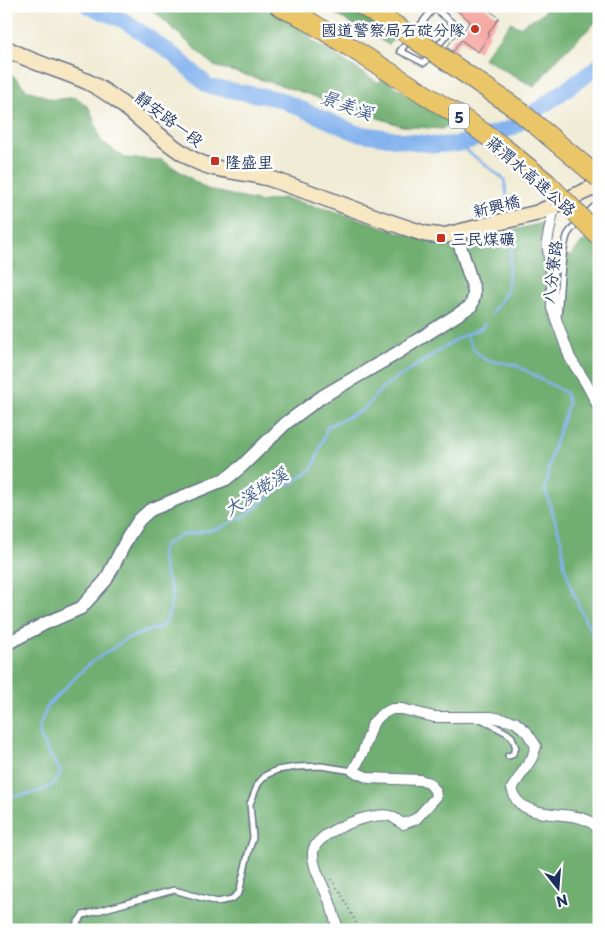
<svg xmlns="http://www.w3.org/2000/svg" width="605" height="936" viewBox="0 0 605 936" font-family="'Playpen Sans','LXGW WenKai TC',sans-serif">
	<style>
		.forest { fill: #70af71; stroke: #466f68 }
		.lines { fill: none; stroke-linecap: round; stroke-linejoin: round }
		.stream { stroke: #84b3ee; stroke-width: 2.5 }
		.river { stroke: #84b3ee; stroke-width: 16 }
		.building { fill: #f49b95 }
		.service-casing { stroke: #667188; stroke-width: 8 }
		.minor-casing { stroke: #667188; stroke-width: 12 }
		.tertiary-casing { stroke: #667188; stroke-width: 15 }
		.secondary-casing { stroke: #667188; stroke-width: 18 }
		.motorway-casing { stroke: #667188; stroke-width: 21 }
		.path { stroke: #667188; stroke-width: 2; stroke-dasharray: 1 4; stroke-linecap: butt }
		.service { stroke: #fff; stroke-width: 5 }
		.minor { stroke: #fff; stroke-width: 10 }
		.tertiary { stroke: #fff; stroke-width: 12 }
		.secondary { stroke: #f7e8c3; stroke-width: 15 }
		.motorway { stroke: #ebc669; stroke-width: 19 }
		.motorway-bridge-casing { stroke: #667188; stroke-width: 21; stroke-linecap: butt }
		.motorway-bridge { stroke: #ebc669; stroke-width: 19 }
		.poi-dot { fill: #c8321e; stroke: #fff; stroke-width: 2 }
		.labels { text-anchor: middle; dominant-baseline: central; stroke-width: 5; stroke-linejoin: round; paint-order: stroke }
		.shield { fill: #fff; stroke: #5f6d8e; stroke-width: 1 }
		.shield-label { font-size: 15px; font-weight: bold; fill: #1b2f5e }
		.poi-label { font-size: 16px; fill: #1b2f5e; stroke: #fff; text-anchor: start }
		.street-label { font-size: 16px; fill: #1b2f5e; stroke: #fff }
		.water-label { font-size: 18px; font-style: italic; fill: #405d90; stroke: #fff }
	</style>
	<rect width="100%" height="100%" fill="#fff"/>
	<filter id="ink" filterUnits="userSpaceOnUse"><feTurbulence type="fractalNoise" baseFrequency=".02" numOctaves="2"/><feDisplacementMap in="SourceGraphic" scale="10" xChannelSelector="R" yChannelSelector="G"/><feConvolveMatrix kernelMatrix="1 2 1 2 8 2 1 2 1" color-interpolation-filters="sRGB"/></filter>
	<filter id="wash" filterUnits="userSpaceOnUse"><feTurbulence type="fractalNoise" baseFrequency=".0096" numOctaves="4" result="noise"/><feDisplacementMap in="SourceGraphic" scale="20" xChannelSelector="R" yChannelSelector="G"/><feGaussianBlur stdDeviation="1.12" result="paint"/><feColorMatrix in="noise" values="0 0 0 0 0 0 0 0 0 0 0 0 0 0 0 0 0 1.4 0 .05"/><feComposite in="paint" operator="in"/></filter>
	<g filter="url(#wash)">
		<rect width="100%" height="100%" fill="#f0ecd6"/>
		<g class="forest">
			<path d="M148 6H270L306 24 303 30 312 36 310 39 379 83 382 78 452 122 442 129 402 126 283 86 214 66Z"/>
			<path d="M321 6H353L398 33 389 45Z"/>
			<path d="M544 6H599V19L558 58 534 87 483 58 511 22 519 27 545 12Z"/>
			<path d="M6 68 26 89 53 100 76 97 90 109 101 141 125 158 162 160 207 189 260 202 283 198 334 211 436 244 480 239 542 223 539 253 571 256 581 243 599 230V930H6Z"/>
		</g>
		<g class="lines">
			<g class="stream">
				<path d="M458 144 504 179 510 214"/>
				<path d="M492 313 507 291 513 235 511 224"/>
				<path d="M465 334 474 350 486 360 516 365 566 393 568 404 551 456 545 489 562 543 564 564 572 590 585 620 599 643"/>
				<path d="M6 797C27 794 51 794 61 773L43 743 39 733 40 725 48 705 89 664 126 639 160 627 167 620 173 596 164 569 161 552 165 544 180 536 220 528 248 514 281 487 294 482 313 468 328 426 363 410 383 387 462 336 482 328 484 324"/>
				<path d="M6 926 7 930"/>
			</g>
			<path class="river" d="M88 6 123 20 175 56 208 86 279 99 356 133 435 145 458 144 512 128 599 66"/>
		</g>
		<g id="blocks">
			<path class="building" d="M451 6H484L499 18 488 33 490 34 478 52 461 40 453 52 447 47 456 35 459 37 470 21Z"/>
		</g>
	</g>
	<g filter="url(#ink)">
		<use href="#blocks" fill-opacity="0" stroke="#667188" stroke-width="1"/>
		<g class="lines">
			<defs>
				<g id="service">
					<path d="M432 6 455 25 436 48"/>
					<path d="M414 33 433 9"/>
					<path d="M409 40 400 51 424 63 431 55"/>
					<path d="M558 317C560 299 561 247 568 234 573 226 591 209 599 203"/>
					<path d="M481 719 507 733 512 737 516 748 512 755 508 756"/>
					<path d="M72 930 83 915 174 890 217 902 232 899 239 893 249 850 253 838 250 804 258 784 266 775 277 770 297 767 321 766 353 771"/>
				</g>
				<g id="minor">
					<path d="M554 206 547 242 552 282V308L570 358 586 383 599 408"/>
					<path d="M338 930C335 920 333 910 329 900 324 886 312 868 313 852 315 832 372 811 390 816 394 817 399 822 403 824L416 819 436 797 435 790 429 783 420 780 369 778 353 771 363 752 373 723 382 714 392 709H402L434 717H491L515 722 526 731 536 746 532 758 512 788C513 791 514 796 516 799 534 824 582 805 599 830"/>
				</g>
				<path id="tertiary" d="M6 644 46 623 81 608 106 580 128 537 139 520 150 510 226 479 242 466 286 423 323 396 394 355 471 306 474 296V290L456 233"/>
				<path id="secondary" d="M6 48C33 64 63 70 90 83 129 103 156 139 194 160 217 172 243 171 268 178 321 195 372 218 426 234L443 236 537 213 599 185"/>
				<g id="motorway">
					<path d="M279 6 304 18"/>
					<path d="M363 6 396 26"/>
				</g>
			</defs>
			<use href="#service" class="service-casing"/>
			<use href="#minor" class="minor-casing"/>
			<use href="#tertiary" class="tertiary-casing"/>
			<use href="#secondary" class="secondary-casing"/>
			<use href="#motorway" class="motorway-casing"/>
			<path class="path" d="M331 879 340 892 360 930"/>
			<use href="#service" class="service"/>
			<use href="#minor" class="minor"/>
			<use href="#tertiary" class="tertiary"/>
			<use href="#secondary" class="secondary"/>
			<use href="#motorway" class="motorway"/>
			<defs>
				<g id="motorway-bridge">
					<path d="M304 18 470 123 504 148 547 183 599 236"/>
					<path d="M396 26 517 109 599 178"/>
				</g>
			</defs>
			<use href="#motorway-bridge" class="motorway-bridge-casing"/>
			<use href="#motorway-bridge" class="motorway-bridge"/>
		</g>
	</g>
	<g class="poi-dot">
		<circle cx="475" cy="29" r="5"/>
		<rect x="210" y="156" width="10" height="10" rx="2.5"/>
		<rect x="436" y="233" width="10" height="10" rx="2.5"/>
	</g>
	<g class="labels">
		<rect class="shield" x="449" y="103.5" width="20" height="25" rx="4"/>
		<g class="shield-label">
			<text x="459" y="116">5</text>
		</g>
		<g class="poi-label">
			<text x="465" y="29" text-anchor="end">國道警察局石碇分隊</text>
			<text x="225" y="161">隆盛里</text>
			<text x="451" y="238">三民煤礦</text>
		</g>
		<g class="street-label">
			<text transform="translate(170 118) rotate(37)">靜安路一段</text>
			<text transform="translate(532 175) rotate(41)">蔣渭水高速公路</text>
			<text transform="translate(496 205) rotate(-14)">新興橋</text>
			<text transform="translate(551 272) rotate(-83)">八分寮路</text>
		</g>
		<g class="water-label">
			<text transform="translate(347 104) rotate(20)">景美溪</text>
			<text transform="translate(255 491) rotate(-33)">大溪墘溪</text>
		</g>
	</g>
	<rect width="605" height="936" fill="none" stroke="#fff" stroke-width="25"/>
	<g transform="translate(558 888) rotate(163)" stroke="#ffffff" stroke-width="4" paint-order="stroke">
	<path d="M0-4L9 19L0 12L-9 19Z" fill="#1b2f5e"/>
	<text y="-8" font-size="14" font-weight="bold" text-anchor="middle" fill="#1b2f5e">N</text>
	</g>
</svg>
